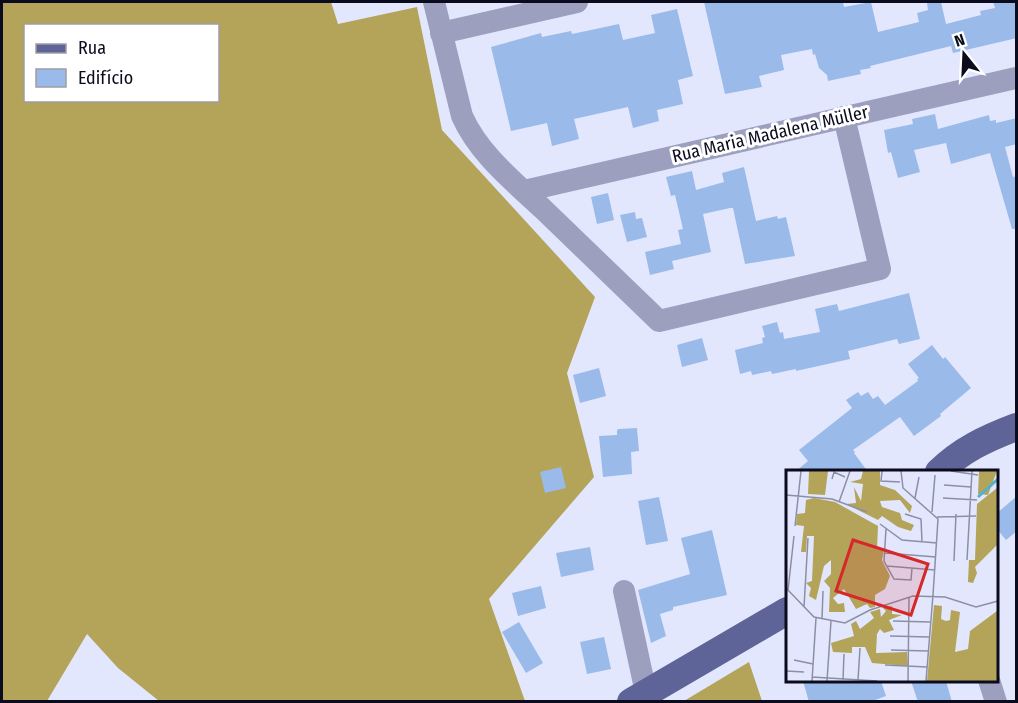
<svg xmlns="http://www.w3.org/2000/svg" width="1018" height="703" viewBox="0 0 1018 703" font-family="'Fira Sans Condensed',sans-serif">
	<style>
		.forest { fill: #b3a45a; fill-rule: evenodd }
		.building { fill: #9abaea }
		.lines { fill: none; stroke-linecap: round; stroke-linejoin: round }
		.minor { stroke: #9ca0be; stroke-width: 22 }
		.major { stroke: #5e6398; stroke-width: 28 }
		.labels { text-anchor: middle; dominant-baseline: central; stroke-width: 6; stroke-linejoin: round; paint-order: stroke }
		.street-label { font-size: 18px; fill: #0a0b1d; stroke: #fff }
		.inset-river { fill: none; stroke: #52b2cc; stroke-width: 3 }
		.inset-road { fill: none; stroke: #8c8fa4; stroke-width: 1.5 }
		.view { fill: #d62828; fill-opacity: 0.15; stroke: #d62828; stroke-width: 3 }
		.inset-edge { fill: none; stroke: #0a0b1d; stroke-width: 3 }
	</style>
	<rect width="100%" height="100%" fill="#e3e7fe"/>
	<g class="forest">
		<path d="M2 2H331L338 24 417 7 442 130 595 297 567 373 594 477 489 599 525 701H159L118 668 87 634 47 701H2ZM26 26H218V100H26Z"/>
		<path d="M749 662 762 701H684Z"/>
	</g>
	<g class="building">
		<path d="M704 2H843L844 7 871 2 878 32 919 22 917 13 928 10 927 3 935 2H941L946 24 981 15 980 11 995 8 993 2H1017V38L953 53 951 46 870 66 871 68 860 70 861 74 828 81 827 75 819 68 815 54 813 55 812 49 781 55 784 70 759 76 762 87 725 94Z"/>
		<path d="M677 9 693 76 678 80 683 104 657 110 659 121 633 128 628 107 574 119 579 139 552 146 547 123 511 131 491 47 541 33 542 37 571 31 572 34 619 24 623 40 655 33 651 15Z"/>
		<path d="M935 114 938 129 989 115 990 121 996 120V123L1017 118V144L1005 147 1013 177 1017 176V229H1012L990 153 951 164 946 143 914 150 920 172 898 178 891 152 888 153 884 130 913 124 912 119Z"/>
		<path d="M744 167 756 221 777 216 778 219 786 217 795 256 745 264 733 208H730L703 214 711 252 672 261 674 269 650 275 645 252 681 244 678 230 683 229 675 195 671 196 666 177 692 171 696 190 724 182 722 173Z"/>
		<path d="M608 193 614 220 597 224 591 197Z"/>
		<path d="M635 212 636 219 642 218 647 237 627 242 620 215Z"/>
		<path d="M909 293 920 339 899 344 897 339 848 351 850 359 796 371V369L772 374 771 371 752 375 751 371 740 374 735 350 763 343 762 338 765 337 762 326 777 322 780 333 783 332 784 339 820 332 815 309 837 304 839 311Z"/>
		<path d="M702 338 708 360 682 367 677 345Z"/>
		<path d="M932 345 943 359 945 357 971 388 940 414 941 416 914 436 900 417 853 450 855 452 854 453 868 472H795L808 461 799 450 852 408 846 400 858 392 861 396 868 392 873 399 878 396 885 405 918 381 917 379 919 378 908 364Z"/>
		<path d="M599 368 606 396 580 403 573 375Z"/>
		<path d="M637 428 639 451 631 452 632 474 603 477 599 436 617 435V430L619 429Z"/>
		<path d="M561 467 566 488 545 493 540 472Z"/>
		<path d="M1017 496V531L1006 540 996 528V514Z"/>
		<path d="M659 497 668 541 646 545 638 501Z"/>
		<path d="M712 530 727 595 673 607V610L660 614 666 636 651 643 638 590 690 574 681 538Z"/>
		<path d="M590 547 594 570 561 577 556 553Z"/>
		<path d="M541 586 546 608 518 616 512 593Z"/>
		<path d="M519 622 543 663 526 673 502 632Z"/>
		<path d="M604 637 611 669 587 674 580 642Z"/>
		<path d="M803 681H881L886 696 870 702H809Z"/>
		<path d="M911 681H946L952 702H918Z"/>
	</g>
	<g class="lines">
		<g class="minor">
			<path d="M434 2 462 116C479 154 513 181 543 209 581 246 620 283 659 321L880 269 844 117"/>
			<path d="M441 33 577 2"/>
			<path d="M524 191 1016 78"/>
			<path d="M624 591 646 693"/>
			<path d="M989 680 996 702"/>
		</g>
		<g class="major">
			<path d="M939 472C961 450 987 438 1016 427"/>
			<path d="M631 702 787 611"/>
		</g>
	</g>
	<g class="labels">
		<g class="street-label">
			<text transform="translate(770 134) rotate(-13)">Rua Maria Madalena Müller</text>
		</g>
	</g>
	<g transform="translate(786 470)">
		<rect width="212" height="212" fill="#e3e7fe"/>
		<path d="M23 1H42L39 25 22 24ZM77 1H94V15L109 20 126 36 124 43 114 30 94 31 96 37 114 43 116 50 128 55 125 61 112 57 96 46 92 50 60 34 70 33 68 17 75 31 77 14 64 12 75 9ZM193 1H211L202 25 192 24ZM211 18V75L189 97 191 103 187 113 182 112 183 90H189L191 34ZM28 28 49 32 92 56 91 79 98 80 96 90 104 106 99 119 89 125V137L84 138 81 134 70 139 58 119 47 128 52 134 58 133 59 142H43L44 118 38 111 45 104V90L38 96 30 130 23 126 25 118 20 113 26 111 28 66H21L20 82H15L18 56 10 55 11 44 19 43 20 30ZM148 135 156 136 155 149 160 151 164 150 165 140 174 142 169 182 182 179 184 161 211 141V211H141ZM106 136V144L116 145 103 150 108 160 98 163 94 159 91 164 90 183 121 182 122 196 86 193 79 177H66V183L47 182 45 173 68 166 65 154 70 151 74 159 88 148 84 142 94 139 95 147 100 141 97 138Z" fill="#b3a45a"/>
		<path class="inset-river" d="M192 27 212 9"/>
		<path class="inset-road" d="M96 1 95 11 114 12M115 1 117 18 152 49 147 125M165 1 192 5M46 9 48 2 59 7M158 15 185 17M0 25 46 29 81 42M129 28 133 7M157 28 191 30M53 32 64 1M146 42 149 5M119 44 135 49 136 72M151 47 190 46M94 54 116 70 151 73M9 56 15 1M100 59 98 91 108 109 125 110 126 98M99 83 150 87M181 90 186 1M168 91 170 44M101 96 149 100M0 118 28 147 59 153 84 140 127 126 159 127 190 137 212 131M2 120 8 66M18 137 22 68M36 149 37 121M107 151 144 152M104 166 143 167M105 180 142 181M8 190 27 194M99 195 141 197M0 201 18 202M26 207 91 211M57 210 58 184M72 210 74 178M26 211 30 148M41 211 45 151M122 211 123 127M140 211 147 125"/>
		<path class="view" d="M67 70 142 94 125 145 50 121Z"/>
		<rect width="212" height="212" class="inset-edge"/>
	</g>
	<rect width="1018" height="703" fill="none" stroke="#0a0b1d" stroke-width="6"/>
	<rect x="24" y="24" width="195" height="78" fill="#ffffff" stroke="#9d9da5" stroke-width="1.5"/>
	<rect x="36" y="44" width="30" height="9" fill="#5e6398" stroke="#9d9da5" stroke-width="1.5"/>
	<text x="78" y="54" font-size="18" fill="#0a0b1d">Rua</text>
	<rect x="36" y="69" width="30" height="18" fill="#9abaea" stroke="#9d9da5" stroke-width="1.5"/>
	<text x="78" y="84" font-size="18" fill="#0a0b1d">Edifício</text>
	<g transform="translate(964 54) rotate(342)" stroke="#ffffff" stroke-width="4.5" paint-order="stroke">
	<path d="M0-4.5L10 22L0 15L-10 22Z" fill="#0a0b1d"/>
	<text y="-9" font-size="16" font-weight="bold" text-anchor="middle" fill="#0a0b1d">N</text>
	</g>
</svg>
